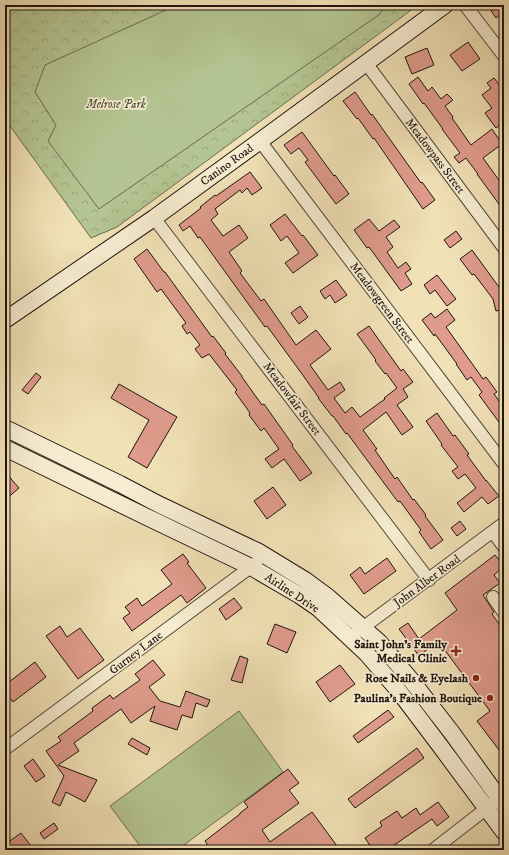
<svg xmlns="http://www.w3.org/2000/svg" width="509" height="855" viewBox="0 0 509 855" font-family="'IM FELL DW Pica',serif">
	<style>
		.park { fill: url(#park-crowns); stroke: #6a6c51 }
		.pitch { fill: #b4c492; stroke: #6a6c51 }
		.building { fill: #df9b8c; stroke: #1f1410 }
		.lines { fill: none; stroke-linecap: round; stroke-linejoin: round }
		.street-casing { stroke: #54473a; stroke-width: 14 }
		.secondary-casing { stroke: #1f1410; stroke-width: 18 }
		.street { stroke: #f6ecd0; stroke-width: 12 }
		.secondary { stroke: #f6ecd0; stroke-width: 16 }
		.poi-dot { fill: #8f2418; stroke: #f6ecd0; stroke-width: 1.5 }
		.labels { text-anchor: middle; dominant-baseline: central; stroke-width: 3.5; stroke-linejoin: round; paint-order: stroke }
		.park-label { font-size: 12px; font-style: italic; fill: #53523e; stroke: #f6ecd0 }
		.street-label { font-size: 12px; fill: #1f1410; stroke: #f6ecd0 }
		.poi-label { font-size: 12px; font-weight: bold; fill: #1f1410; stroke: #f6ecd0; text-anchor: end }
	</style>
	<defs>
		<pattern id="park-crowns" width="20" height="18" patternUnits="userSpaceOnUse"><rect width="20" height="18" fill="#b4c492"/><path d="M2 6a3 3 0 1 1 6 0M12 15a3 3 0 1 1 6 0" fill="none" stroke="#9aa87d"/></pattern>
	</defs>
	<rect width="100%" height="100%" fill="#f1e1b6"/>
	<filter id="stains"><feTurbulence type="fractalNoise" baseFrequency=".005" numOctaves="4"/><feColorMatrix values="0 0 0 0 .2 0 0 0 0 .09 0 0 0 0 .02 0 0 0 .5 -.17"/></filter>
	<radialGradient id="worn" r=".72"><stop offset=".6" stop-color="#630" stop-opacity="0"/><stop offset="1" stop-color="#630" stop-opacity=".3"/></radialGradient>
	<path class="park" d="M5 5H418L117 227 91 238 5 119Z"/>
	<g class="pitch">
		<path d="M167 5H385L380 14 99 209 48 141 56 125 35 92 45 65 166 10Z"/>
		<path d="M239 711 283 772 177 850H143L110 806Z"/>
	</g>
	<g class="building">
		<path d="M487 5H504V12L496 18Z"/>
		<path d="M468 42 480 59 462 71 450 55Z"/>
		<path d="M427 48 434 65 412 74 405 57Z"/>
		<path d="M418 77 428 91 432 87 441 99 447 94 453 100 445 106 453 117 452 118 471 145 492 129 502 144 483 158 504 187V211L477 174H478L466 158 459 163 454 157 460 153 442 129H443L424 103 423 104 409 84Z"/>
		<path d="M494 78 504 91V122L496 128 485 113 492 108 482 95 491 88 487 83Z"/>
		<path d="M355 92 371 115 372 114 421 183 422 182 435 200 423 209 374 138 373 139 358 118 357 119 343 101Z"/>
		<path d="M302 132 334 176 335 175 349 194 336 204 305 162 308 160 299 148 291 154 284 145Z"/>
		<path d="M250 172 262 188 252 195 247 188 242 193 240 190 215 209 218 214 211 220 223 236 239 225 248 238 229 252 242 271 240 273 261 301 264 299 296 345 316 330 331 349 310 365 328 390 340 382 345 390 334 398 345 413 352 407 360 417 385 399 384 398 397 388 386 373 385 374 375 361 376 360 357 334 369 326 401 371 403 369 413 382 403 389 408 397 397 405 413 427 402 435 386 412 363 430 377 449 375 450 395 479 397 477 413 500 414 499 426 515 425 516 443 540 431 549 419 532 421 530 400 501 398 502 347 433 346 434 333 416H332L318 398H319L302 374 267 326 265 327 200 237 198 238 190 226 183 231 179 225 201 208 200 207 215 195 216 196Z"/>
		<path d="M285 214 302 236 303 235 318 255 293 273 285 263 299 253 287 236 281 241 270 225Z"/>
		<path d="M369 219 379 231 394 220 400 227 386 237 393 247 387 252 398 268 406 262 411 269 405 273 412 284 401 291 369 247 367 248 354 230Z"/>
		<path d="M456 231 462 239 450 248 444 240Z"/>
		<path d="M147 249 164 272H165L212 337 213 336 226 353 225 354 242 376V377L262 405 264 404 293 445 292 446 312 473 300 481 284 459 272 468 265 459 279 449 264 428 261 431 249 415 250 413 235 392 237 390 209 354 202 358 195 349 200 345 190 332 187 334 182 326 186 323 161 289 157 292 134 259Z"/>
		<path d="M472 250 504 294V309L496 311 493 299 474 274 472 275 460 259Z"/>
		<path d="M437 275 456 299 447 306 435 290 430 294 424 285Z"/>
		<path d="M336 280 347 295 335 303 330 295 325 299 320 291Z"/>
		<path d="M300 306 308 317 299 324 291 313Z"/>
		<path d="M447 309 455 320 446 327 483 379 486 377 497 392 494 394 504 408V429L479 395 482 392 471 377 467 380 456 364H457L435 334 434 336 422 320 431 313 435 318Z"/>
		<path d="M36 373 41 377 28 394 22 390Z"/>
		<path d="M119 384 177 417 147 468 128 457 149 420 111 398Z"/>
		<path d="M437 413 453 436 455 435 469 454 467 455 486 481V480L499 496 488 504 482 497 464 512 457 503 476 488 465 474 458 479 452 471 458 467 441 445 442 444 426 421Z"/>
		<path d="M5 472 19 488 5 500Z"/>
		<path d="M273 487 286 505 267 519 254 501Z"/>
		<path d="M460 521 466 529 457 536 451 528Z"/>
		<path d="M183 554 189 562 187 563 206 588 187 603 181 595 132 631 123 618 130 613 125 607 137 598 142 606 172 584 161 570Z"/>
		<path d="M495 555 504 566 494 575 500 583 483 595 494 612 492 614 504 631V745L499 750 477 721 490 711 438 641 419 656 399 629 408 623 419 639 457 610 445 593Z"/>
		<path d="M387 558 396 571 364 594 350 575 360 567 365 574Z"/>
		<path d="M234 598 242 608 226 620 219 609Z"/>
		<path d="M275 624 296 632 287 653 267 644Z"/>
		<path d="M60 626 67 637 80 628 104 660 78 679 46 636Z"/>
		<path d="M240 656 248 659 242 683 231 680Z"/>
		<path d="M153 660 165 675 149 687 160 701 180 707 186 691 210 700 207 707 196 703 192 718 182 715 177 730 150 721 155 706 131 723 121 709 74 743 79 751 58 765 97 780 85 802 66 792 60 806 52 802 64 776 46 751 61 741 58 737 93 711 92 708 110 695 113 699 140 680 135 674Z"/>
		<path d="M35 662 46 677 13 702 5 692V685Z"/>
		<path d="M340 665 355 684 330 702 316 682Z"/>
		<path d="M388 710 394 717 358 743 353 736Z"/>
		<path d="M132 738 150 748 147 755 128 744Z"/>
		<path d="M417 748 424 758 355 808 348 799Z"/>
		<path d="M33 759 45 776 36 782 24 766Z"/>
		<path d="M288 769 299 783 289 790 299 803 262 830 270 842 312 812 340 850H271L267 845 260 850H211L205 841 240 814V813L248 807 244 802Z"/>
		<path d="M438 802 449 817 437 826 432 819 387 850H373L365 838 382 826 380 822 397 811 402 818 416 808 420 815Z"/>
		<path d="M54 823 58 829 44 839 40 833Z"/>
		<path d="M21 833 34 850H12L7 843Z"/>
	</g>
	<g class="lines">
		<defs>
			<g id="street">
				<path d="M465 5 504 56"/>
				<path d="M366 63 504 248"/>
				<path d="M260 141 504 464"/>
				<path d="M154 218 429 580"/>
				<path d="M493 532 504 547"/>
				<path d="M493 597 504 613"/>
				<path d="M357 632 504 523"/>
				<path d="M5 749 256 563"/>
				<path d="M433 850 487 808 504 791"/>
			</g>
			<g id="secondary">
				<path d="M5 320 154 218 260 141 445 5"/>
				<path d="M5 428 120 484 160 505 259 552 305 580 328 597 379 642 411 680 452 733 504 805"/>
				<path d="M5 448 153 520 251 567 299 595 318 608 367 654 398 690 438 743 504 832"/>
			</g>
		</defs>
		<use href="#street" class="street-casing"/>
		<use href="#secondary" class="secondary-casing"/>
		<use href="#street" class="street"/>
		<use href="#secondary" class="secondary"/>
	</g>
	<g class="poi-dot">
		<path d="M454 645h4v4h4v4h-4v4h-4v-4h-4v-4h4z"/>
		<circle cx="476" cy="678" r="4"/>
		<circle cx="490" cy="698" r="4"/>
	</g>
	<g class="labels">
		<g class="park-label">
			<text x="116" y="104">Melrose Park</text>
		</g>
		<g class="street-label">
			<text transform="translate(435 156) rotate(53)">Meadowpass Street</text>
			<text transform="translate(227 165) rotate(-36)">Canino Road</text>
			<text transform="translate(382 303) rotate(53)">Meadowgreen Street</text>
			<text transform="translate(292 399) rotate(53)">Meadowfair Street</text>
			<text transform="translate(427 581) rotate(-36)">John Alber Road</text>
			<text transform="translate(292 593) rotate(33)">Airline Drive</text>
			<text transform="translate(136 653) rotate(-37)">Gurney Lane</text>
		</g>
		<g class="poi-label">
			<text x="447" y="644">Saint John's Family<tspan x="447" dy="14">Medical Clinic</tspan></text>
			<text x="468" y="678">Rose Nails &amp; Eyelash</text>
			<text x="482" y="698">Paulina's Fashion Boutique</text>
		</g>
	</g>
	<rect width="509" height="855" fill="none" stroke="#f1e1b6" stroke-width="20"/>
	<rect x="6" y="6" width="497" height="843" fill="none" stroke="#1f1410" stroke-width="2"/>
	<rect x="10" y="10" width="489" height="835" fill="none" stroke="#1f1410"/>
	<rect width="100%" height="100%" filter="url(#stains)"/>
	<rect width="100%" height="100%" fill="url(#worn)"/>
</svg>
